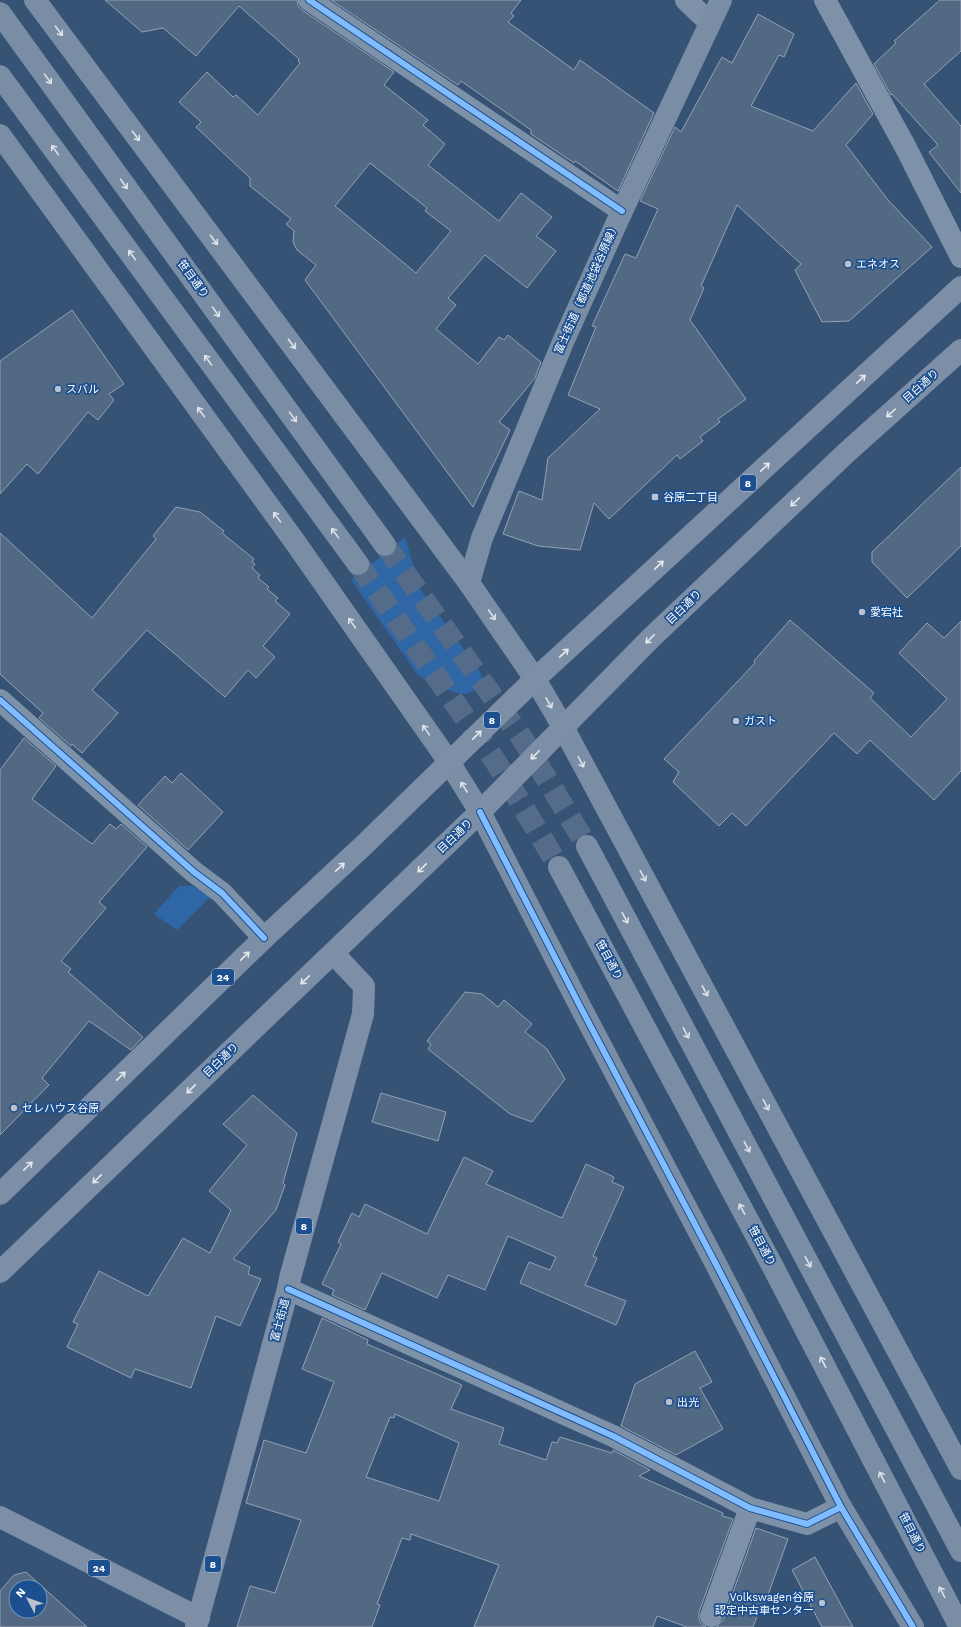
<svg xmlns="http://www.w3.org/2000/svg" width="961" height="1627" viewBox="0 0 961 1627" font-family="'Work Sans','Noto Sans JP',sans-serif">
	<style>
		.green { fill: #2f66a5 }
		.building { fill: #526984; stroke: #92a2b6; fill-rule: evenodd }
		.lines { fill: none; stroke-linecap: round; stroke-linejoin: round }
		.secondary-tunnel { stroke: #546c89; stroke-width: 22; stroke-dasharray: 22 11; stroke-linecap: butt }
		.street { stroke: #7d92a8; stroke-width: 22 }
		.secondary { stroke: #798da4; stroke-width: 22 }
		.primary { stroke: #7d8ea7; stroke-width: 22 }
		.cycleway-casing { stroke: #1b4f8f; stroke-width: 8 }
		.cycleway { stroke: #80bcff; stroke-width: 6 }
		.oneway { stroke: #dee2e8 }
		.oneway2 { stroke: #e5e8ed }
		.poi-dot { fill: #b9c2ce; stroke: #1b4f8f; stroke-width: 1.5 }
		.labels { text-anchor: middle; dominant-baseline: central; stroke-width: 3.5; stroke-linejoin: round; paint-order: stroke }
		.shield { fill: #1b4f8f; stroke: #bbcadd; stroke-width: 1 }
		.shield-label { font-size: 10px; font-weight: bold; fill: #fff }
		.poi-label { font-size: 11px; fill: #fff; stroke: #1b4f8f; text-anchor: start }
		.street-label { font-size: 11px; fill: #fff; stroke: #1b4f8f }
	</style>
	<rect width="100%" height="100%" fill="#365274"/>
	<g class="green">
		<path d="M405 537 420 589 480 671 483 683 479 688 467 694 455 693 418 675 351 580Z"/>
		<path d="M179 886H192L212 895 177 930 154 914Z"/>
	</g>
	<g class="building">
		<path d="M105 0H297L298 6 302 10 394 72 384 85 428 120 423 125 445 144 428 165 499 221 521 193 552 217 536 236 556 251 527 288 485 255 448 298 456 305 436 329 478 364 499 337 504 340 508 335 541 362 535 378 499 422 510 430 473 507 305 280 316 265 297 250 293 242 294 231 286 224 291 219 250 186V178L196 127 201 122 179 102 207 72 233 97 236 95 258 115 300 63 298 61 299 59 239 6 196 56 163 28 142 32ZM370 163 427 208 425 211 451 231 416 273 335 206Z"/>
		<path d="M331 0H521L511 13 514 16 508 22 574 70 580 60 654 113 618 191 575 161 574 163 531 134V130L461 81 458 85Z"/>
		<path d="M940 0H961V51L924 84 961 126V193L929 152 938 145 892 94 891 95 874 64 896 43 894 41Z"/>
		<path d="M758 14 794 34 784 57 779 55 751 106 813 131 856 83 873 114 846 145 888 200 932 247 849 321 822 322 795 270 801 264 737 205 701 286 704 288 690 320 746 399 718 419 720 422 700 437 703 441 680 459 677 455 609 519 594 503 580 550 538 546 503 534 519 491 542 500 548 458 600 409 568 395 596 327 592 326 625 254 636 258 658 209 640 201 675 127 681 132 722 57 732 63Z"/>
		<path d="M72 310 124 384 109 394 114 400 98 420 88 412 38 474 27 464 0 494V361Z"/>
		<path d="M961 467V546L907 598 872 562V552Z"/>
		<path d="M176 507 200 512 224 531 222 533 254 559 252 562 255 564 252 568 260 575 258 578 269 587 267 589 278 598 275 601 290 614 263 646 275 657 256 678 248 670 225 697 147 630 92 690 118 713 82 753 72 744 71 746 39 718 43 713 0 674V533L92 618 156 539 153 536Z"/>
		<path d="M790 620 874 693 870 698 911 737 947 699 899 653 927 623 944 638 961 621V771L934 800 870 740 857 754 834 733 746 826 732 813 719 826 673 782 679 772 664 759 755 663 754 661Z"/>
		<path d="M24 738 56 766 32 799 92 844 110 824 116 829 121 824 147 847 99 902 106 908 61 961 71 969 68 972 143 1037 131 1050 89 1021 42 1078 49 1085 0 1135V770Z"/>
		<path d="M181 773 223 812 188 850 138 805 165 776 172 783Z"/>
		<path d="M465 992 482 994 498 1007 504 1000 532 1024 525 1032 547 1049 565 1079 532 1122 510 1114 428 1049 431 1044 427 1041Z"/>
		<path d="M381 1093 446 1112 438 1141 372 1122Z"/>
		<path d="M253 1095 297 1133 283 1183 285 1185 276 1210 233 1259 250 1267 248 1274 261 1279 240 1326 216 1316 191 1388 135 1369 131 1378 67 1347 78 1324 73 1322 99 1271 148 1296 183 1238 210 1253 231 1210 209 1191 247 1145 223 1124Z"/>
		<path d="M464 1157 493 1171 486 1184 562 1218 586 1164 614 1177 612 1182 624 1187 593 1256 597 1258 585 1285 626 1301 616 1325 520 1283 529 1262 550 1270 556 1257 508 1236 485 1290 448 1275 437 1298 382 1273 365 1310 332 1295 334 1290 322 1284 341 1244 338 1242 352 1213 359 1217 365 1204 427 1234Z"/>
		<path d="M322 1318 368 1340 367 1344 462 1385 451 1409 504 1428 499 1444 546 1460 552 1442 557 1443 560 1437 612 1453 613 1450 650 1470 639 1476 723 1513 722 1516 733 1519 699 1612V1619L701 1624 706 1627H687L657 1616 653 1627H474L499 1565 411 1534 410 1540 402 1538 377 1604 380 1605 372 1627H237L250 1586 275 1593 301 1520 246 1503 264 1440 306 1453 334 1382 302 1369ZM395 1414 459 1443 439 1501 366 1477 390 1417 394 1418Z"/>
		<path d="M695 1351 712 1382 700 1388 723 1429 676 1455 621 1426 635 1384Z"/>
		<path d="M756 1528 788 1539 763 1609 760 1608 753 1627H716L723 1620Z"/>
		<path d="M815 1557 841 1605 853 1627H822L792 1570Z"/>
		<path d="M26 1572 87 1627H0V1591L14 1575ZM16 1587H40V1611H16Z"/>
	</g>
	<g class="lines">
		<g class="secondary-tunnel">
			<path d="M385 545 522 738 587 846"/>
			<path d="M358 564 496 762 559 867"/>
		</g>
		<g class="street">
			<path d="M309 0 622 211"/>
			<path d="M686 0 710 23"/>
			<path d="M825 0 906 148 961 257"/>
			<path d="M0 700 194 872 222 893 264 938"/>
			<path d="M288 1289 613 1436 750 1508 807 1524 841 1507"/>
			<path d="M711 1616 750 1508"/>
		</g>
		<g class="secondary">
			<path d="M35 0 469 583 535 679 563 727 961 1469"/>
			<path d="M0 13 385 545"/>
			<path d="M0 76 358 564"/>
			<path d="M0 135 295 542 449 762 480 812 581 1008 718 1268 841 1507 913 1627"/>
			<path d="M469 583 482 538 563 342 622 211 721 0"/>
			<path d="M587 846 961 1551"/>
			<path d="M559 867 773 1267 960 1627"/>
		</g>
		<g class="primary">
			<path d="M0 1194 264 938 363 846 535 679 961 287"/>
			<path d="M0 1272 480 812 651 638 846 453 961 350"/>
			<path d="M0 1517 199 1618"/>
			<path d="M196 1627 288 1289 290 1278 363 1014 364 986 333 953"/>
		</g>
		<defs>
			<g id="cycleway">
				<path d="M309 0 622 211"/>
				<path d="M0 700 194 872 222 893 264 938"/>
				<path d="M480 812 581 1008 718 1268 841 1507 913 1627"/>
				<path d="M288 1289 613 1436 750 1508 807 1524 841 1507"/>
			</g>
		</defs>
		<use href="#cycleway" class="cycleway-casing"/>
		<use href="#cycleway" class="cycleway"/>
	</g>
	<defs><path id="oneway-shaft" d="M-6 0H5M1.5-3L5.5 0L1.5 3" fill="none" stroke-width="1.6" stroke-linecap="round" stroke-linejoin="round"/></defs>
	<g class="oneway">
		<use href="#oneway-shaft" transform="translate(59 31) rotate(53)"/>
		<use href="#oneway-shaft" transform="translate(48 79) rotate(54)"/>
		<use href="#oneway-shaft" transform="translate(136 136) rotate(53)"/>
		<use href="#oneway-shaft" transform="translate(55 150) rotate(-126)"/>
		<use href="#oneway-shaft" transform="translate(124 184) rotate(54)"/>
		<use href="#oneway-shaft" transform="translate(214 240) rotate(53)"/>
		<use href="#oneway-shaft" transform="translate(132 255) rotate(-126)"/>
		<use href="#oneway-shaft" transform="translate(216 312) rotate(54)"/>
		<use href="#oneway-shaft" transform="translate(292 344) rotate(53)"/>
		<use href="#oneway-shaft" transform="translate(208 360) rotate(-126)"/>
		<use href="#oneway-shaft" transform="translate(201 412) rotate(-126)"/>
		<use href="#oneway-shaft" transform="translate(293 417) rotate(54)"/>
		<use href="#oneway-shaft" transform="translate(277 517) rotate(-126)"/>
		<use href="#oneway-shaft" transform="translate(335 533) rotate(-126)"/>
		<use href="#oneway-shaft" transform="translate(492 615) rotate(56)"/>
		<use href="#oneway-shaft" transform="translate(352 623) rotate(-125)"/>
		<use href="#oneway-shaft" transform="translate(549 703) rotate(60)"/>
		<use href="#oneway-shaft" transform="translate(426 730) rotate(-125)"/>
		<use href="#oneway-shaft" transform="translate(581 762) rotate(62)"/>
		<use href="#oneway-shaft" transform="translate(464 787) rotate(-122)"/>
		<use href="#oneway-shaft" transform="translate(643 876) rotate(62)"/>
		<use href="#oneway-shaft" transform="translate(625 918) rotate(62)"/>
		<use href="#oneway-shaft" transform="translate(705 991) rotate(62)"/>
		<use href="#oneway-shaft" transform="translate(686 1033) rotate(62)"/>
		<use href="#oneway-shaft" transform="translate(766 1105) rotate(62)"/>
		<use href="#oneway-shaft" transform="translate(747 1147) rotate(62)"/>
		<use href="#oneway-shaft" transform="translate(742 1209) rotate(-118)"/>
		<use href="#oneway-shaft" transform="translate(808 1262) rotate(62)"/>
		<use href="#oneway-shaft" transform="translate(823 1362) rotate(-117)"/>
		<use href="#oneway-shaft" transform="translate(882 1477) rotate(-117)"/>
		<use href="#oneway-shaft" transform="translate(942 1592) rotate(-117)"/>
	</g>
	<g class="oneway2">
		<use href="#oneway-shaft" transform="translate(861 379) rotate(-43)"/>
		<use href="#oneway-shaft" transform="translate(891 413) rotate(138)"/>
		<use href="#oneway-shaft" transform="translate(765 467) rotate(-43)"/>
		<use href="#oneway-shaft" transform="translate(795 502) rotate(137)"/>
		<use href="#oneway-shaft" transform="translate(659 565) rotate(-43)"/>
		<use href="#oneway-shaft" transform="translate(650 639) rotate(135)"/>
		<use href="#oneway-shaft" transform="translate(564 653) rotate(-43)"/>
		<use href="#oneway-shaft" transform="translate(477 735) rotate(-44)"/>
		<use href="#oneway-shaft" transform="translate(535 755) rotate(134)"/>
		<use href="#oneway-shaft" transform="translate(340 867) rotate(-43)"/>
		<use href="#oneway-shaft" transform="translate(422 868) rotate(136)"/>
		<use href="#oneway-shaft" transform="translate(245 956) rotate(-44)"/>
		<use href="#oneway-shaft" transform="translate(305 980) rotate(136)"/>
		<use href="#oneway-shaft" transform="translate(121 1076) rotate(-44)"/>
		<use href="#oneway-shaft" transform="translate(191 1089) rotate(136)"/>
		<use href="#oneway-shaft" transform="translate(28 1166) rotate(-44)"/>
		<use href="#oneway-shaft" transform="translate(97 1179) rotate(136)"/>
	</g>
	<g class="poi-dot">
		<circle cx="848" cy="264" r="4"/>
		<circle cx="58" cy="389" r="4"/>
		<rect x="651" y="493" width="8" height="8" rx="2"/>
		<circle cx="862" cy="612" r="4"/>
		<circle cx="736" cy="721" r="4"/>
		<circle cx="14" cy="1108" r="4"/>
		<circle cx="669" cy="1402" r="4"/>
		<circle cx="822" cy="1603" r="4"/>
	</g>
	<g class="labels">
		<g class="shield">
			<rect x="740" y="475" width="16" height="16" rx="3"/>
			<rect x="484" y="712" width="16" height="16" rx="3"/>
			<rect x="212" y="969" width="22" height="16" rx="3"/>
			<rect x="296" y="1218" width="16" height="16" rx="3"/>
			<rect x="205" y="1556" width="16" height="16" rx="3"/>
			<rect x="88" y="1560" width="22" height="16" rx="3"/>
		</g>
		<g class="shield-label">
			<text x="748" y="483">8</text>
			<text x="492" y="720">8</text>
			<text x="223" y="977">24</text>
			<text x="304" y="1226">8</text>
			<text x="213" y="1564">8</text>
			<text x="99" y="1568">24</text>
		</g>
		<g class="poi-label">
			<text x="856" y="264">エネオス</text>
			<text x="66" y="389">スバル</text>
			<text x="663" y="497">谷原二丁目</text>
			<text x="870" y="612">愛宕社</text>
			<text x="744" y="721">ガスト</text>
			<text x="22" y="1108">セレハウス谷原</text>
			<text x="677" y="1402">出光</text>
			<text x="814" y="1597" text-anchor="end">Volkswagen谷原<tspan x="814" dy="13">認定中古車センター</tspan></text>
		</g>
		<g class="street-label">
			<text transform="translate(193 279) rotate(54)">笹目通り</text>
			<text transform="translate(587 288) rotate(-66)">富士街道（都道池袋谷原線）</text>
			<text transform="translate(921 386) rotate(-42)">目白通り</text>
			<text transform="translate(684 607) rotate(-44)">目白通り</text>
			<text transform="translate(455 836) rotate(-44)">目白通り</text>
			<text transform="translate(609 960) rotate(62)">笹目通り</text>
			<text transform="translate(221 1060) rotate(-44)">目白通り</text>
			<text transform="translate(762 1246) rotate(62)">笹目通り</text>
			<text transform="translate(280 1320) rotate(-75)">富士街道</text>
			<text transform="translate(912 1533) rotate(63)">笹目通り</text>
		</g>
	</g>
	<g transform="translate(28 1599) rotate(311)"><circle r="19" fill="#1b4f8f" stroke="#7695bc"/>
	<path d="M0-3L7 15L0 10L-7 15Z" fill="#b9c2ce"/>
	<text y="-6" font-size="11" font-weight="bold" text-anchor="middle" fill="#ffffff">N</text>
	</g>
</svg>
